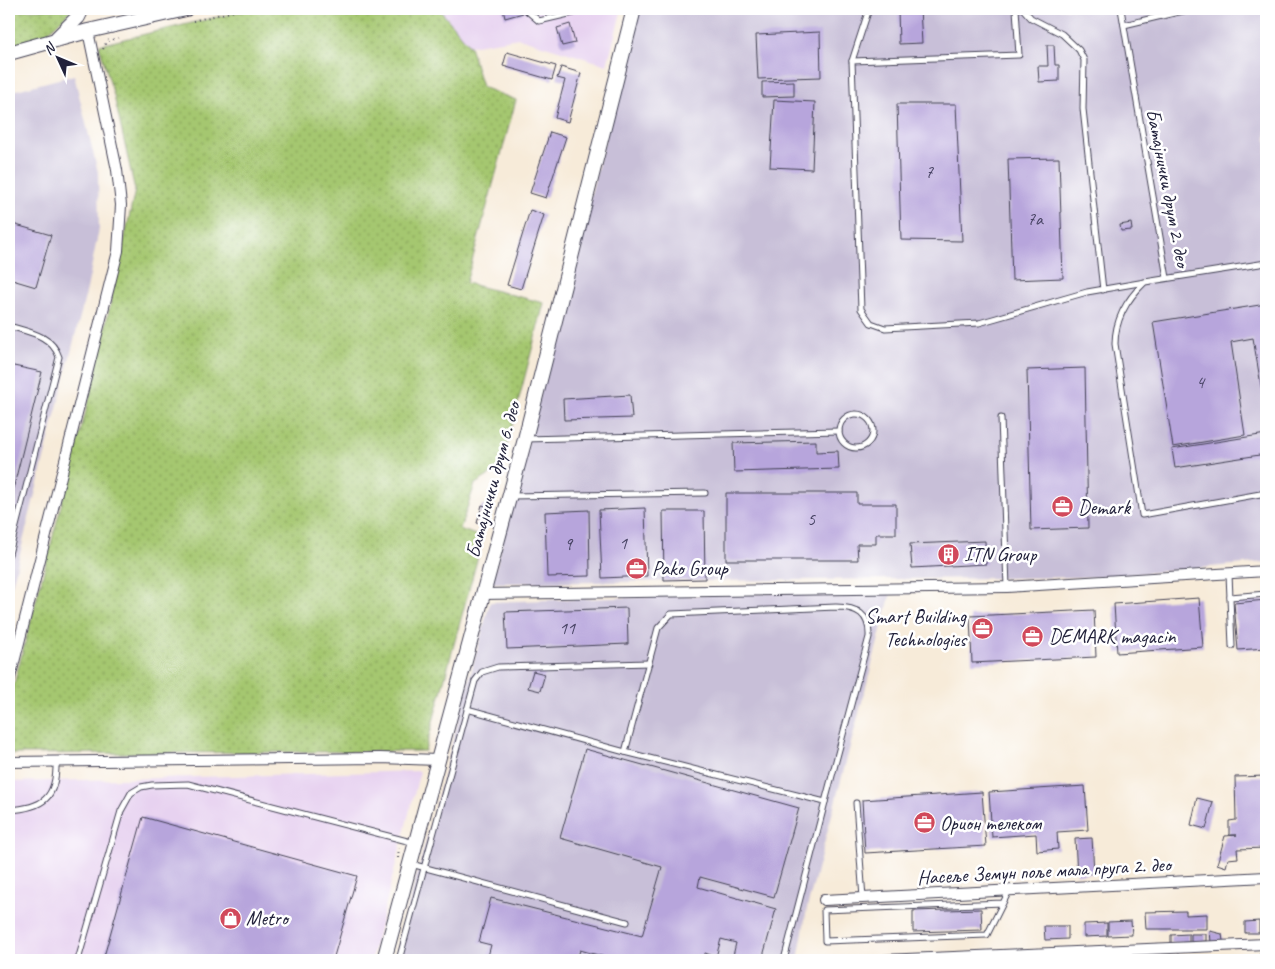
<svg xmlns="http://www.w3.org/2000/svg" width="1275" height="969" viewBox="0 0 1275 969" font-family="Caveat,sans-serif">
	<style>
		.built { fill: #e7d2f0 }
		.industrial { fill: #c8bfd8 }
		.grass { fill: url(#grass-dots); stroke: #647455 }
		.building { fill: #b7a5dc }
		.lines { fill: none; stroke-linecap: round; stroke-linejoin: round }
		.lane-casing { stroke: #424053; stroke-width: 7 }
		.street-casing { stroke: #424053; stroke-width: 12 }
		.secondary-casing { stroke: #424053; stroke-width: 16 }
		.path { stroke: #424053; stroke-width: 2; stroke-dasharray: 1 4; stroke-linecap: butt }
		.lane { stroke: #fff; stroke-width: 5 }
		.street { stroke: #fff; stroke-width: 10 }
		.secondary { stroke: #fff; stroke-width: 14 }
		.labels { text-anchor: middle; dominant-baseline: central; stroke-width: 5; stroke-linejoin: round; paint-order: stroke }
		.number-label { font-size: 18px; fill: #474363 }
		.street-label { font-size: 20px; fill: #22223b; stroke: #fff }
		.poi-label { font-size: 20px; fill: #22223b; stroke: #fff; text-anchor: start }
	</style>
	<defs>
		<pattern id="grass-dots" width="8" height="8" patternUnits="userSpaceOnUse" patternTransform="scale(1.25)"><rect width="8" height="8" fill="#a5c76f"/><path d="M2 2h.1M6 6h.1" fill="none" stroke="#86a15c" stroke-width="1.8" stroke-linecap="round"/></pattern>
	</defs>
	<rect width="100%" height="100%" fill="#fff"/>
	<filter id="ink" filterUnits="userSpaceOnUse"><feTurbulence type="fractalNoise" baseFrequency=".02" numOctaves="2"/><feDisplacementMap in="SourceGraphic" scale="10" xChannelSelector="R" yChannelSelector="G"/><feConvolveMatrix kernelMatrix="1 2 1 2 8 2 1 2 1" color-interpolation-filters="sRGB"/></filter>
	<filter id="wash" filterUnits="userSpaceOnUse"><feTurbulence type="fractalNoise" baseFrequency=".0096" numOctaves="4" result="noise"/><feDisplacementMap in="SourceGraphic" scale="20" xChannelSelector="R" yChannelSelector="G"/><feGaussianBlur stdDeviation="1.12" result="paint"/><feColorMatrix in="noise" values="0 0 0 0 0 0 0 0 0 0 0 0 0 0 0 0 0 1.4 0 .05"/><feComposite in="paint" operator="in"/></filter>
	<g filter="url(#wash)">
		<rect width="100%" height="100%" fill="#f7ebd9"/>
		<g class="built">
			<path d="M439 9H622L607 65 519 38 470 46Z"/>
			<path d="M420 771 371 960H9V782Z"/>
		</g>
		<g class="industrial">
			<path d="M638 9H1266V562L1100 577 492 583Z"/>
			<path d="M74 75 98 172 99 229 87 289 9 597V92Z"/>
			<path d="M892 589 807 908 798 960H394L490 602Z"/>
		</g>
		<g class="grass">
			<path d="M72 9 42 38 9 46V10Z"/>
			<path d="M251 9H439L470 46 482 87 516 100 466 283 544 303 501 468 475 484 460 529 483 538 425 751 9 754V703L92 388 135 190 114 96 99 45Z"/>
		</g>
		<g id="blocks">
			<g class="building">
				<path d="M503 9H522L523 13 505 18Z"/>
				<path d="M920 9 922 43 899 44 898 10Z"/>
				<path d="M570 24 575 43 562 46 557 28Z"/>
				<path d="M820 32 821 77 758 79 756 35Z"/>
				<path d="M1047 45H1054L1055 65H1059V81L1039 82 1038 66H1048Z"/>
				<path d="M507 52 556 66 552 80 503 66Z"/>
				<path d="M561 67 581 73 568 122 555 118 565 80 557 78Z"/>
				<path d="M794 81V96L762 97V82Z"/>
				<path d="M774 100 815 102 812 169 770 167Z"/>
				<path d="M897 104H956L962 241 901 240Z"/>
				<path d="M550 132 566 137 546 198 530 193Z"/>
				<path d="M1059 158 1063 278 1012 280 1008 159Z"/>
				<path d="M530 210 544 215 521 289 507 285Z"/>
				<path d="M9 223 51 235 36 287 9 279Z"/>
				<path d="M1131 223 1132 230 1121 231 1120 225Z"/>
				<path d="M1266 304V415L1253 338 1231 342 1245 435 1173 447 1153 322Z"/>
				<path d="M9 365 42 372 9 506Z"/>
				<path d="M1085 368 1088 528 1031 530 1027 370Z"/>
				<path d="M630 395 632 418 564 420 563 399Z"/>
				<path d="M1266 434V454L1175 468 1172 449Z"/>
				<path d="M816 441V452L838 451 839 469 734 472 733 443Z"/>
				<path d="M726 493H857V504H896V534H876V544H857L858 560H726Z"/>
				<path d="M482 505 493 508 487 526 477 523Z"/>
				<path d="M645 508 647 576 602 578 599 510Z"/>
				<path d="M589 510 590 576 547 577 545 512Z"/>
				<path d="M663 511H704L705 579 664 580Z"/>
				<path d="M985 541 986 564 912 568 910 544Z"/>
				<path d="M1199 598 1203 647 1117 653 1114 604Z"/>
				<path d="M1266 600V648L1238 650 1234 603Z"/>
				<path d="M627 608 628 644 507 649 505 612Z"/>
				<path d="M1094 610 1096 657 972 663 970 616Z"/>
				<path d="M533 671 545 674 540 691 528 688Z"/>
				<path d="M585 749 799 808 774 897 700 877 698 887 776 909 762 960H732L736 943 721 939 716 957 705 953 703 960H616L580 950 577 960H487L491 945 479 942 491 898 642 936 662 867 560 838Z"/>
				<path d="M1266 776V848L1237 849 1238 858 1228 859 1226 867 1217 864 1225 836 1237 835H1229V821L1236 820 1235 777Z"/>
				<path d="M1085 786 1088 830 1057 832 1058 849 1037 851 1036 834 992 837 989 792Z"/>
				<path d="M982 792 986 846 865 853 862 800Z"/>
				<path d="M1197 798 1213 802 1206 829 1191 825Z"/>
				<path d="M143 817 357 876 333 960H103Z"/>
				<path d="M1092 838 1094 873 1077 874 1075 839Z"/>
				<path d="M981 909 982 930 913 932V911Z"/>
				<path d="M1186 911V915L1207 914V929H1146L1145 912Z"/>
				<path d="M1131 921 1132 935 1108 936V922Z"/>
				<path d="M1259 921V933H1245V922Z"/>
				<path d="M1107 923V936L1084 937V924Z"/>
				<path d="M1044 926H1068V939L1045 940Z"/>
				<path d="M1210 931 1222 934 1223 941 1211 942Z"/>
				<path d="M1189 934V942L1171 943V935Z"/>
				<path d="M1191 934H1206V941L1191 942Z"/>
			</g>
		</g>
	</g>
	<g filter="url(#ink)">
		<use href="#blocks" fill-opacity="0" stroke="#424053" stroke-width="1"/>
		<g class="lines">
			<defs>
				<g id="lane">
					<path d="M525 9 539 21 590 9"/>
					<path d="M869 9 852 61 861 309 871 323 885 328 979 323 1087 292 1145 282"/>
					<path d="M1023 9 1031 18 1062 34 1079 50 1084 60 1083 109 1103 290"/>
					<path d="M1121 9 1167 278"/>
					<path d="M1124 25 1191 9"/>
					<path d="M852 61 1019 55 1016 9"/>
					<path d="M1266 263 1145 282C1127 299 1115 319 1115 344L1142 515 1266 493"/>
					<path d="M9 326C28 332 52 335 59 357L9 554"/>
					<circle cx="856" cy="431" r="17"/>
					<path d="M1001 418 1007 587"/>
					<path d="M526 439 839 431"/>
					<path d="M510 496 705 493"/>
					<path d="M1229 574 1232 646"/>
					<path d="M1230 597 1266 594"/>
					<path d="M467 709 625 752 825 802 784 960"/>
					<path d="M625 752 658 628 671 614 836 607C857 607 870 614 869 637L825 802"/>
					<path d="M856 803 863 898"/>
					<path d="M9 810C42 808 57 799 56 762"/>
					<path d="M411 864 627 922"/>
					<path d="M1003 903 824 910 825 941 987 935 1009 891"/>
					<path d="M78 960 121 811 131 793 141 787 152 785 188 784 415 843"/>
					<path d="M399 960 475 681 482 672 498 667 649 663"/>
				</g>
				<g id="street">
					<path d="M483 594 1007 587 1266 571"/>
					<path d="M9 682 118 251 121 205 117 170 88 31"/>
					<path d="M9 762 380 758 438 760"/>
					<path d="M824 900 1266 877"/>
					<path d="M883 960 1266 944"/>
					<path d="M1264 960 1266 953"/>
				</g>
				<g id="secondary">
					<path d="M57 38 78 17 81 11"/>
					<path d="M9 53 88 31 186 9"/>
					<path d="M384 960 525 439 634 9"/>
				</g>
			</defs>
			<use href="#lane" class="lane-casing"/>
			<use href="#street" class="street-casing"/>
			<use href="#secondary" class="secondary-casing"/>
			<g class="path">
				<path d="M193 21 242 9"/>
				<path d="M103 49 107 41 118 38"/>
				<path d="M398 858 399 848"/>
			</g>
			<use href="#lane" class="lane"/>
			<use href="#street" class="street"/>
			<use href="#secondary" class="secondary"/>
		</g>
	</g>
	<defs>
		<symbol id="office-disc" viewBox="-11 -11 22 22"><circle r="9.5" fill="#d1495b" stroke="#fff"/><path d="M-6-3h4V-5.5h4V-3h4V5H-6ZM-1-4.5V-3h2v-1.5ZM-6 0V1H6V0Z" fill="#fff"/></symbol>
		<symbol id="building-disc" viewBox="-11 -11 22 22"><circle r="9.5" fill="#d1495b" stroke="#fff"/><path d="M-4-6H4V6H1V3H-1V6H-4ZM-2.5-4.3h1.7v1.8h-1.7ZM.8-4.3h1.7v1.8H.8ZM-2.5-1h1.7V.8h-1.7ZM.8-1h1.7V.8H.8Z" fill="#fff"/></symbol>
		<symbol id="shop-disc" viewBox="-11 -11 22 22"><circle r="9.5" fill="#d1495b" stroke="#fff"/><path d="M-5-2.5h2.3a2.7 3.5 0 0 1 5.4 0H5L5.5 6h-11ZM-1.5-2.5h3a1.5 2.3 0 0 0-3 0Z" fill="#fff"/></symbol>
	</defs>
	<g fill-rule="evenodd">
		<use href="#office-disc" x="1050" y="494" width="25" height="25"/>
		<use href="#building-disc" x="936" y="542" width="25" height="25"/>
		<use href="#office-disc" x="624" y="556" width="25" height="25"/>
		<use href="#office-disc" x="970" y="616" width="25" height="25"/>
		<use href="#office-disc" x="1020" y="624" width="25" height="25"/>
		<use href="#office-disc" x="912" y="810" width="25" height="25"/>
		<use href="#shop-disc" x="218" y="906" width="25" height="25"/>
	</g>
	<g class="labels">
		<g class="number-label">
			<text x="929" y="172">7</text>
			<text x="1035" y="219">7a</text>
			<text x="1200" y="382">4</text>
			<text x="811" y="519">5</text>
			<text x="623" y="543">1</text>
			<text x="568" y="544">9</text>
			<text x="567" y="628">11</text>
		</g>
		<g class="street-label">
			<text transform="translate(1168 188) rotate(79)">Батајнички друм 2. део</text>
			<text transform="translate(493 480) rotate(-75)">Батајнички друм 6. део</text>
			<text transform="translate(1044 871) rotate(-3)">Насеље Земун поље мала пруга 2. део</text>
		</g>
		<g class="poi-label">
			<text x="1078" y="507">Demark</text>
			<text x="964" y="554">ITN Group</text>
			<text x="652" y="568">Pako Group</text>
			<text x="966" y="616" text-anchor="end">Smart Building<tspan x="966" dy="23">Technologies</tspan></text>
			<text x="1049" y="636">DEMARK magacin</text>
			<text x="940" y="823">Орион телеком</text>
			<text x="246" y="918">Metro</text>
		</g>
	</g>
	<rect width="1275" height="969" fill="none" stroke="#fff" stroke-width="30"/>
	<g transform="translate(58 58) rotate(314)" stroke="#ffffff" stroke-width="4" paint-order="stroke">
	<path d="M0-4L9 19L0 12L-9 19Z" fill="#22223b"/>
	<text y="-8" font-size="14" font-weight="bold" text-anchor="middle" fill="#22223b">N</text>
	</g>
</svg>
